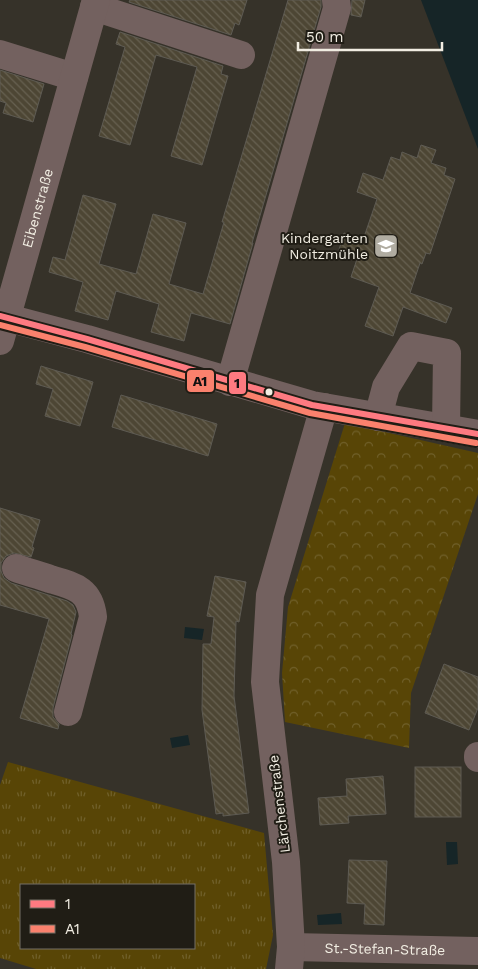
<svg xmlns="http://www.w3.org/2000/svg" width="478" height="969" viewBox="0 0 478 969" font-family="'Work Sans',sans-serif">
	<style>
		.forest { fill: url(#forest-crowns) }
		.park { fill: url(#park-tufts); fill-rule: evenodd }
		.water { fill: #162527 }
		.building { fill: url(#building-back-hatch); stroke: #5e5b53 }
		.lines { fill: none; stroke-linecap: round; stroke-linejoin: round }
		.minor { stroke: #73615f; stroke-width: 28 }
		.bus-1-casing { stroke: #201d15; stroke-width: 10 }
		.bus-2-casing { stroke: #201d15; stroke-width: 10 }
		.bus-1 { stroke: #fe7a81; stroke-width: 6 }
		.bus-2 { stroke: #fa816d; stroke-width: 6 }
		.bus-dot { fill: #f1ede2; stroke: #201d15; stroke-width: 2 }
		.labels { text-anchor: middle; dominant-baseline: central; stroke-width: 4; stroke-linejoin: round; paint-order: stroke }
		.street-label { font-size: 14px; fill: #f1ede2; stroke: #201d15 }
		.poi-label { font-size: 14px; fill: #f1ede2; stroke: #201d15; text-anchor: end }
		.line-badge { stroke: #201d15; stroke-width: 2 }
		.pale-badge-label { font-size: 14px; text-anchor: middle; font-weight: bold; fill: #111 }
	</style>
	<defs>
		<pattern id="forest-crowns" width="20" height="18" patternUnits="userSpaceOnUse" patternTransform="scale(1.25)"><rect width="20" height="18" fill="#584506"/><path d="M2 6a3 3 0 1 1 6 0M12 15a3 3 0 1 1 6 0" fill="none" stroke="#70602a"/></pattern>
		<pattern id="park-tufts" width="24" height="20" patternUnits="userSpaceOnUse" patternTransform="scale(1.25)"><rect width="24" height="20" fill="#584506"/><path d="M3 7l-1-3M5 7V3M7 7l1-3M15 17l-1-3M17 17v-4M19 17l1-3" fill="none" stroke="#70602a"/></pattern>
		<pattern id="building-back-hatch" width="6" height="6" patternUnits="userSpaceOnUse" patternTransform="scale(1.25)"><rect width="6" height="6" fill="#4d4634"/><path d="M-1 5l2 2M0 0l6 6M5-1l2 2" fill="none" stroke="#676151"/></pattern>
	</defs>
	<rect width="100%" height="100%" fill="#363229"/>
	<path class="forest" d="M345 423 478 453V494L411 693 409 748 285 722 282 673 288 607Z"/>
	<path class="park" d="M8 762 264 833 273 935 266 969H36L0 958V785ZM21 885H194V948H21Z"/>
	<g class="water">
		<path d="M421 0H478V149Z"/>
		<path d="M185 627 204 629 202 640 184 638Z"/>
		<path d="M188 735 190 745 172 748 170 738Z"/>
		<path d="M446 842H457L458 864 447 865Z"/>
		<path d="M341 913 342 924 318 925 317 915Z"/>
	</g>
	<g class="building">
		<path d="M130 0H247L239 25 235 23 231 35 129 2Z"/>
		<path d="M288 0H321V7L252 243H253L230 324 191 313 184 341 151 332 159 304 116 291 108 320 75 311 83 282 49 272 53 257 65 260 83 195 116 204 99 264 136 274 153 214 186 223 169 284 203 294 224 222H222Z"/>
		<path d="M352 0H365L361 17 351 15Z"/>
		<path d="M120 32 223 66 221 74 228 76 202 165 171 156 197 67 156 55 130 145 99 136 125 47 116 44Z"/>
		<path d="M0 70 44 84 33 122 3 113 6 103 0 101Z"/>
		<path d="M421 145 436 150 431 163 446 168 444 175 455 179 430 254 426 253 422 264 420 263 410 293 452 308 446 323 403 307 393 336 365 326 379 287 351 277 357 259 338 253 344 233 363 240 377 199 357 192 363 173 383 180 391 157 400 160 402 152 417 158Z"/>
		<path d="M41 366 93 382 80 426 45 416 53 389 36 384Z"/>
		<path d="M121 395 217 424 208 456 112 427Z"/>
		<path d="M0 508 40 520 32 547 34 548 31 557 14 553 6 556 1 563V571L4 578 11 583 67 601 73 605 76 612 71 634 72 635 53 708V717L59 724 58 729 20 718 49 619 0 605Z"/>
		<path d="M215 576 246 582 239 622 236 621 234 696 249 813 223 816V813L216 814 202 710 203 644H211L214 617 207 616Z"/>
		<path d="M444 664 478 677V708L469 730 425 713Z"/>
		<rect x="415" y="767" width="46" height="50"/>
		<path d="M383 776 386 814 348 816 349 823 320 825 318 798 347 796 346 779Z"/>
		<path d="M349 860 387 861 384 925 364 924 365 904 347 903Z"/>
	</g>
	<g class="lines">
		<g class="minor">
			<path d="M94 7 241 55"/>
			<path d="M0 54 74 77"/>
			<path d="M0 316 87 339 312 405 478 434"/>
			<path id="s1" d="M0 341 96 0"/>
			<path d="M230 382 337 8 336 0"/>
			<path d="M378 417 386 387 411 346 447 353 446 428"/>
			<path d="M16 568C27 572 39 575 50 579 74 586 90 589 93 617L68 712"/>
			<path d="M478 756V758"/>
			<path id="s2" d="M291 947 478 951"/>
			<path d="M289 969 291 947 286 862 265 682 270 595 324 407"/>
		</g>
		<defs>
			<path id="bus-1" d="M0 316 87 339 312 405 478 434"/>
			<path id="bus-2" d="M0 325 85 347 310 413 476 443"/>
		</defs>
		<use href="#bus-1" class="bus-1-casing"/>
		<use href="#bus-2" class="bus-2-casing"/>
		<use href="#bus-1" class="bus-1"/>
		<use href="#bus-2" class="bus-2"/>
	</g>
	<defs>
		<symbol id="school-square" viewBox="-11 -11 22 22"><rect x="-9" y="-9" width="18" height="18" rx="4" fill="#b0aca1" stroke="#201d15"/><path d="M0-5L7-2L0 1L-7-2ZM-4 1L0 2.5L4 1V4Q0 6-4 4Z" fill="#fff"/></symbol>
	</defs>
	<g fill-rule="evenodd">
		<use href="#school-square" x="372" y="232" width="28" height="28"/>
	</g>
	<circle class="bus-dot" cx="269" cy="392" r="4.5"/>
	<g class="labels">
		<g class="street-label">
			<text stroke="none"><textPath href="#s1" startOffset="138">Eibenstraße</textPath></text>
			<text transform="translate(279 804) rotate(-97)">Lärchenstraße</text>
			<text stroke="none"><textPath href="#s2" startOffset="94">St.-Stefan-Straße</textPath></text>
		</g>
		<g class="poi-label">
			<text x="368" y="238">Kindergarten<tspan x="368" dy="16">Noitzmühle</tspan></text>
		</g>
	</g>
	<g class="line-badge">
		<rect x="186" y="369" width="29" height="24" rx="5" fill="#fa816d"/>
		<rect x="228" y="371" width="19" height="24" rx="5" fill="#fe7a81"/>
	</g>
	<g class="pale-badge-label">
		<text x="200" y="386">A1</text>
		<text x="237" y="388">1</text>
	</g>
	<rect x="20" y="884" width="175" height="65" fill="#201d15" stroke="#747067"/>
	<rect x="30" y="900" width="25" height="8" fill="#fe7a81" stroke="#747067"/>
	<text x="65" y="909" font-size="15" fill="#f1ede2">1</text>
	<rect x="30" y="925" width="25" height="8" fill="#fa816d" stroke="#747067"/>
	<text x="65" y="934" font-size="15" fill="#f1ede2">A1</text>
	<path d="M298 42v8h144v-8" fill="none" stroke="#f1ede2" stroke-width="2.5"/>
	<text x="306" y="42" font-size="15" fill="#f1ede2" stroke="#201d15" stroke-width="4" paint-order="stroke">50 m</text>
</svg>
